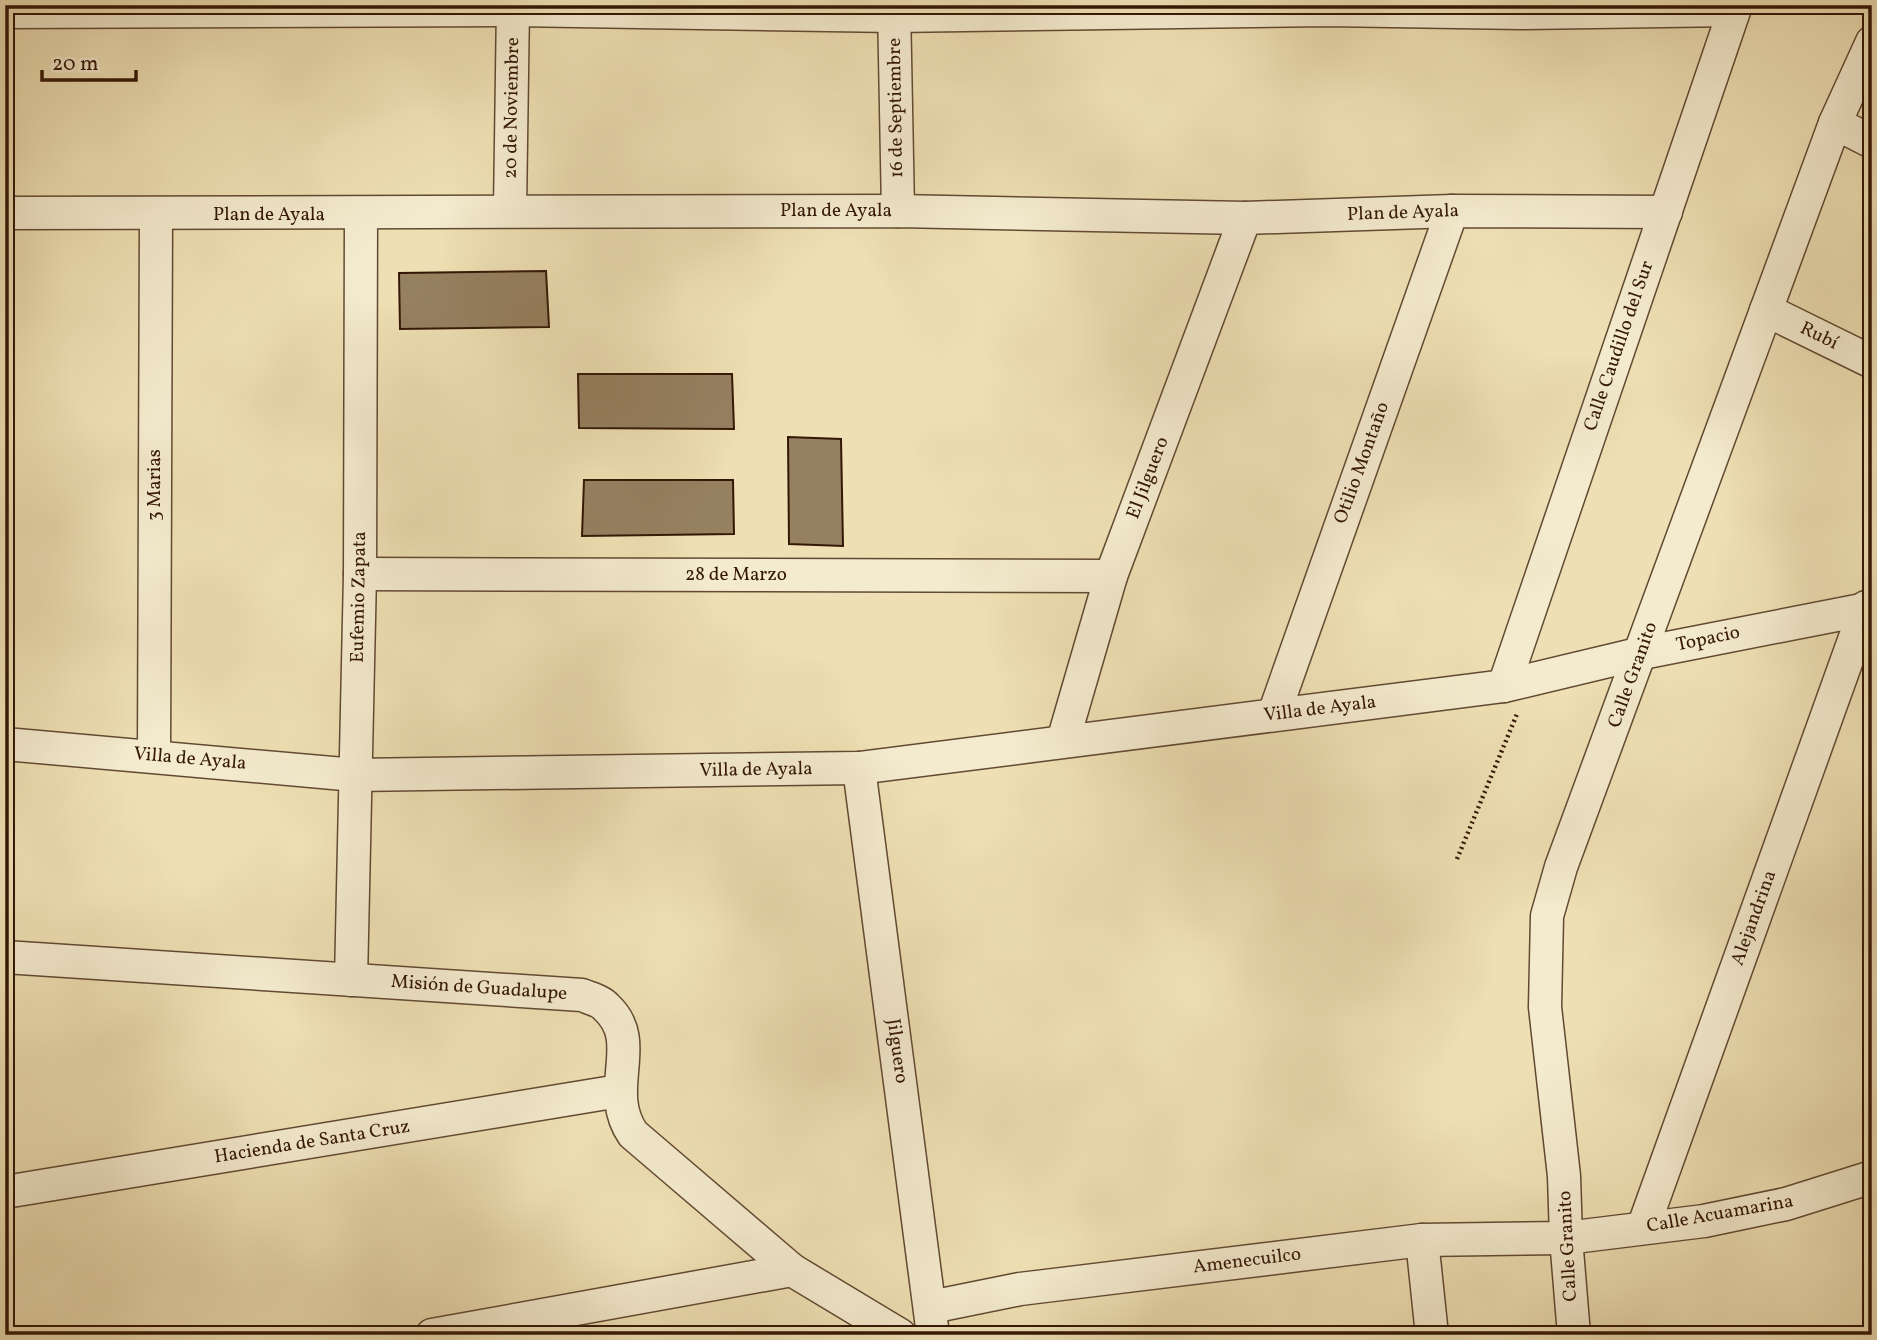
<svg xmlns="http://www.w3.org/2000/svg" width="1877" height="1340" viewBox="0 0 1877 1340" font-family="Vollkorn,serif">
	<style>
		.building { fill: #958060; stroke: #341706; stroke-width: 2 }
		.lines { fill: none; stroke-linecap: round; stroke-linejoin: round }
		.minor-casing { stroke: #624932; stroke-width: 35 }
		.path { stroke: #341706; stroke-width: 4.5; stroke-dasharray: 2 3.5; stroke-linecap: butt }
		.minor { stroke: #f4ebce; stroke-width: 32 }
		.labels { text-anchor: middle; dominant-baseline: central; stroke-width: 5; stroke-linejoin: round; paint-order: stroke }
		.street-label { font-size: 19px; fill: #341706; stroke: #f4ebce }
	</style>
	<rect width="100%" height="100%" fill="#eee0b4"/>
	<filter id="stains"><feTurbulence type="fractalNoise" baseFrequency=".00286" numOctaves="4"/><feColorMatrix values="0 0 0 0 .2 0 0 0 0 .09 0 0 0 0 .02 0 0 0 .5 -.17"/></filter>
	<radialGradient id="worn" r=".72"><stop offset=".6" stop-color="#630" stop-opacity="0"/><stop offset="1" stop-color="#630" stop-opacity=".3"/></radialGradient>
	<g class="building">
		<path d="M546 271 549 327 400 329 399 273Z"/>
		<path d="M578 374H732L734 429 579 428Z"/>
		<path d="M788 437 841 439 843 546 789 544Z"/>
		<path d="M584 480H733L734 534 582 536Z"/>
	</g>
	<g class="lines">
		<defs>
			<g id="minor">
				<path d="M894 5 898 211"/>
				<path d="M5 12 513 10 894 16 1327 10 1522 13 1734 10"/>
				<path d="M1835 123 1872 142"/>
				<path d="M510 210 513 5"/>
				<path d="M5 213 898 211 1245 218 1452 211 1666 212"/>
				<path d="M1766 310 1872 362"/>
				<path d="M360 574 1111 576"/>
				<path d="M1504 686 1736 5"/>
				<path d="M1274 714 1452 211"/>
				<path d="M1063 741 1111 576 1245 218"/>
				<path d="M5 744 355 775 859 768 1504 686 1642 653 1872 608"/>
				<path d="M154 755 156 215"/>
				<path d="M859 768 933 1335"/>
				<path d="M5 957 582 995C589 998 601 1001 606 1007 645 1042 602 1089 633 1134L792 1270 900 1335"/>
				<path d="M351 980 360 574 361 215"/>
				<path d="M5 1192 619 1091"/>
				<path d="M1643 1228 1866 607"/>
				<path d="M1422 1240 1432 1335"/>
				<path d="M931 1307 1020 1289 1422 1240 1566 1238 1704 1221 1786 1204 1872 1177"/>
				<path d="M432 1335 792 1270"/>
				<path d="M1574 1335 1566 1238 1564 1176 1545 1007 1547 916 1561 867 1835 123 1872 42"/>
			</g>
		</defs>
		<use href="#minor" class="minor-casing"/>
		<path class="path" d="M1457 859 1517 714"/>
		<use href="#minor" class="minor"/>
	</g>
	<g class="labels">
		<g class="street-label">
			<text transform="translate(512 108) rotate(-89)">20 de Noviembre</text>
			<text transform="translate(896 108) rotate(-91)">16 de Septiembre</text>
			<text x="836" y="211">Plan de Ayala</text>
			<text transform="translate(1403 213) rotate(-2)">Plan de Ayala</text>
			<text x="269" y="215">Plan de Ayala</text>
			<text transform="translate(1819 336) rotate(26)">Rubí</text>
			<text transform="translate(1619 346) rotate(-71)">Calle Caudillo del Sur</text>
			<text transform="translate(1362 463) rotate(-70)">Otilio Montaño</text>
			<text transform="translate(1148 478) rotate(-69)">El Jilguero</text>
			<text transform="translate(155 485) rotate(-90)">3 Marias</text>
			<text x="736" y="575">28 de Marzo</text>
			<text transform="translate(359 597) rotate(-89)">Eufemio Zapata</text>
			<text transform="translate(1708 639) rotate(-12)">Topacio</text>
			<text transform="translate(1633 675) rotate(-70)">Calle Granito</text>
			<text transform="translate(1320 709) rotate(-7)">Villa de Ayala</text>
			<text transform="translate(190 759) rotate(5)">Villa de Ayala</text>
			<text transform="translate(756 770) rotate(-1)">Villa de Ayala</text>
			<text transform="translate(1754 918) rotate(-70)">Alejandrina</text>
			<text transform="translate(479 988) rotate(4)">Misión de Guadalupe</text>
			<text transform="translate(897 1051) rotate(82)">Jilguero</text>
			<text transform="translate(312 1142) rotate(-9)">Hacienda de Santa Cruz</text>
			<text transform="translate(1720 1214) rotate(-10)">Calle Acuamarina</text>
			<text transform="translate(1568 1246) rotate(-93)">Calle Granito</text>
			<text transform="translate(1247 1261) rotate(-7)">Amenecuilco</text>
		</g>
	</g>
	<rect width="1877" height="1340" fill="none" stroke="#eee0b4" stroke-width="28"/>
	<rect x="7" y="7" width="1863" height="1326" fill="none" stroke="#341706" stroke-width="3.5"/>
	<rect x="14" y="14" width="1849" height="1312" fill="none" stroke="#341706" stroke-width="2"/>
	<path d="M42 70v10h94v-10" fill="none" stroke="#341706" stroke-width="3.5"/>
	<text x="52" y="70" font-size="21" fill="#341706" stroke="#f4ebce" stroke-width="5" paint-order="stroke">20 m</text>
	<rect width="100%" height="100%" filter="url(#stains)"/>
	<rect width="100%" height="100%" fill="url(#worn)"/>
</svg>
